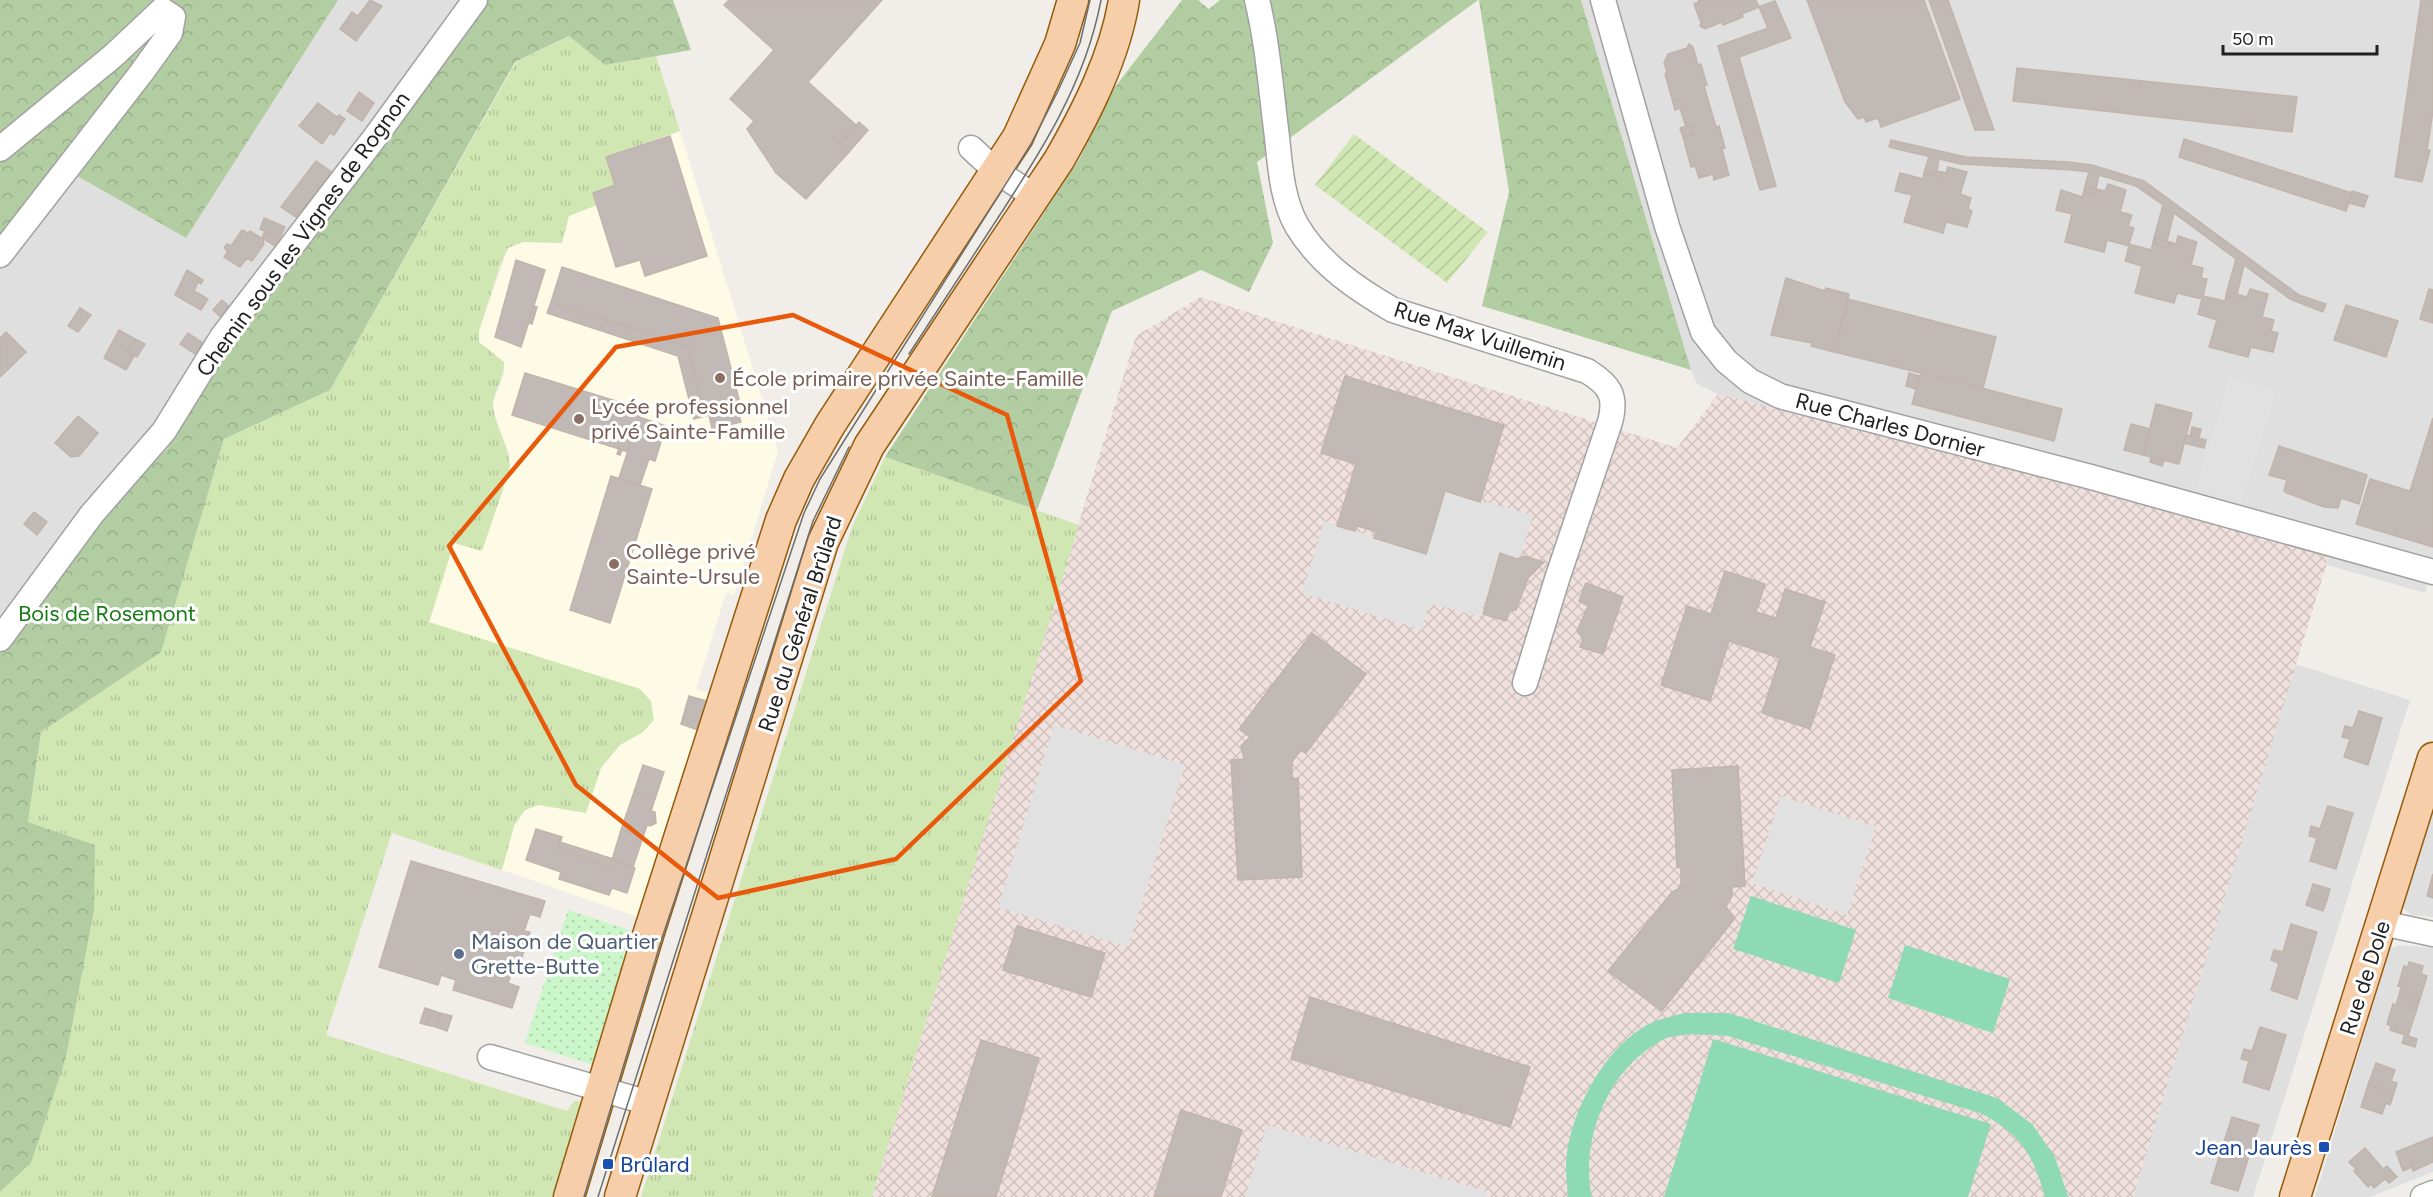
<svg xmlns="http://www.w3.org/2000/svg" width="2433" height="1197" viewBox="0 0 2433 1197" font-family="Figtree,sans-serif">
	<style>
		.residential { fill: #dfdfdf }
		.education { fill: #fdfbe6 }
		.military { fill: url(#military-cross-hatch) }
		.grass { fill: url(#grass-tufts) }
		.forest { fill: url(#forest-crowns) }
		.park { fill: url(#park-dots) }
		.garden { fill: url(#garden-furrows) }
		.pitch { fill: #8ddab5 }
		.parking { fill: #e1e1e1 }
		.building { fill: #c1b9b5; stroke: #c2b4ac; stroke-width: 1.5 }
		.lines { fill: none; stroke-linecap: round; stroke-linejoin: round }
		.minor-casing { stroke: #a2a2a2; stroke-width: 27 }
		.major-casing { stroke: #945b0b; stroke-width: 33 }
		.minor { stroke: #fff; stroke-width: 24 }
		.major { stroke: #f6cea9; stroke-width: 30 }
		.tram { stroke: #6f6f6f; stroke-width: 1.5 }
		.marked { fill: none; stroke: #e8590c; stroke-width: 4.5; stroke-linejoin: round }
		.education-dot { fill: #8d6e63; stroke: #fff; stroke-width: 2 }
		.service-dot { fill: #5c6f8a; stroke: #fff; stroke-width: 2 }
		.transit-dot { fill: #1a4fb4; stroke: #fff; stroke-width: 2 }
		.labels { text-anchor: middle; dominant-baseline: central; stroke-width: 6; stroke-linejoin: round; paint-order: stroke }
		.street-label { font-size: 22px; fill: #212121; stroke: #fff }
		.education-label { font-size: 22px; fill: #785e54; stroke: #fff; text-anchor: start }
		.park-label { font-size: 22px; fill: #157b14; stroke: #fff }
		.service-label { font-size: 22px; fill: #4e5e75; stroke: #fff; text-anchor: start }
		.transit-label { font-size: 22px; fill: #164399; stroke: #fff; text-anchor: end }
	</style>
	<defs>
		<pattern id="military-cross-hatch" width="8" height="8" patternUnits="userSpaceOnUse" patternTransform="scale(1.5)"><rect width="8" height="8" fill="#f1e1de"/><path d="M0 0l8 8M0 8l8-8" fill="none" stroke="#cec1be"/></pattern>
		<pattern id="grass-tufts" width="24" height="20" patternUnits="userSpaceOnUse" patternTransform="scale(1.5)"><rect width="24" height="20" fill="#d1e7b3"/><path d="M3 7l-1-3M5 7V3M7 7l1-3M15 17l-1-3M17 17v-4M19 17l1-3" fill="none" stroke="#b3c69a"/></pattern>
		<pattern id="forest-crowns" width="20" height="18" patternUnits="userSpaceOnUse" patternTransform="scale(1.5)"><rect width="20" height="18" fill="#b2cda1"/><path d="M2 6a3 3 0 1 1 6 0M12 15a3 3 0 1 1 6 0" fill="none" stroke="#99b08a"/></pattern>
		<pattern id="park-dots" width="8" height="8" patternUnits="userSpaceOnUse" patternTransform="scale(1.5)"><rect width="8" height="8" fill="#cbf6ca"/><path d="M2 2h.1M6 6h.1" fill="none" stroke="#aed3ad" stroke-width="1.8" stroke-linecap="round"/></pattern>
		<pattern id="garden-furrows" width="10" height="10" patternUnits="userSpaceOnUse" patternTransform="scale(1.5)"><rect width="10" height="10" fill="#d1e7b3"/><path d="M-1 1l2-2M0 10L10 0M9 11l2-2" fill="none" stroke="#b3c69a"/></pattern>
	</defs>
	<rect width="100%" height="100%" fill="#f1eee9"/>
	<g class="residential">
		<path d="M338 0H483L227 343 167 449 113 502 0 653V238L65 169 186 238Z"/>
		<path d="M1581 0H2433V567L2425 593 2327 565 2330 550 1718 394 1697 384 1691 370Z"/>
		<path d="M2295 664 2410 700 2253 1197H2133Z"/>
		<path d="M2433 811V917L2412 915 2403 908Z"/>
		<path d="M2399 945 2433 948V1172L2370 1197H2315L2390 949Z"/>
	</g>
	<path class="education" d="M680 131 778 451 734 595 726 593 696 689 709 694 639 917 502 870 514 826 525 810 539 805 586 813 601 768 620 745 643 732 651 701 640 689 429 623 454 542 482 551 510 456 495 416 493 403 505 372 489 350 479 342V331L508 248 523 242 562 243 568 216 597 205 606 157Z"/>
	<path class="military" d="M1200 297 1677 448 1718 394 2331 550 2133 1197H872L1136 336Z"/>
	<g class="grass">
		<path d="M570 36 605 65 656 56 680 131 607 157 615 185 597 205 569 216 562 243 523 242 508 248 500 266 479 331V342L504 362C505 377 495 389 493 403 492 422 510 444 510 469L482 551 454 543 429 622 640 689 651 701 654 720 643 732 620 745 601 768 586 813 539 805 525 810 514 826 502 870 392 833 326 1035 567 1111 574 1101H579L581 1106 553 1197H0V1192L31 1163 95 845 28 822 41 732 161 651 224 439 330 390 516 62Z"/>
		<path d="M885 457 1079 525 872 1197H641L852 527Z"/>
	</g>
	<g class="forest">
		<path d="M0 0H338L186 238 65 169 0 238Z"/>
		<path d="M483 0H673L691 50 605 65 569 36 515 62 330 390 224 439 161 652 41 732 28 822 95 845 94 910 66 1057 31 1163 0 1192V653L113 502 167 449 227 343Z"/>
		<path d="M1182 0H1198L1209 9 1220 0H1478L1257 162 1273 243 1249 292 1201 270 1112 311 1037 510 885 457 1080 158 1115 87Z"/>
		<path d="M1479 0H1581L1691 370 1482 306 1509 192Z"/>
	</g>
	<path class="park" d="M568 910 636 932 593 1065 525 1043Z"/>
	<path class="garden" d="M1354 134 1488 232 1447 283 1315 185Z"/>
	<g class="pitch">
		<path d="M1751 896 1856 930 1839 983 1733 949Z"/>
		<path d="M1905 945 2010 979 1993 1033 1888 998Z"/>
		<path d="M1684 1013H1729L1997 1098 2032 1124 2055 1157 2068 1197H2045C2033 1154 2021 1134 1980 1113L1728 1036C1708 1035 1683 1032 1664 1039 1659 1041 1653 1046 1648 1049 1605 1079 1580 1145 1592 1197H1568C1567 1186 1566 1176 1566 1165 1568 1116 1604 1047 1649 1024 1659 1019 1673 1016 1684 1013Z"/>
		<path d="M1713 1039 1991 1124 1968 1197H1664Z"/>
	</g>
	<g class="parking">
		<path d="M2230 377 2276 391 2241 505 2195 491Z"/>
		<path d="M1445 491 1533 515 1520 558 1517 559 1500 554 1480 617 1437 605H1431L1428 608 1422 630 1302 593 1324 521 1426 553Z"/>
		<path d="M1054 725 1185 765 1128 947 998 907Z"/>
		<path d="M1781 796 1876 827 1847 915 1752 883Z"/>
		<path d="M1267 1125 1488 1192 1486 1197H1245Z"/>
	</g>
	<g class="building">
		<path d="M370 0 382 6 356 41 340 29 352 12 358 16Z"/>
		<path d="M729 0H882L808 82 856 125 839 143 849 152 806 199 776 173 747 129 754 121 730 99 774 50 724 5Z"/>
		<path d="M1698 0H1756L1759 7 1742 14 1743 17 1723 25 1722 22 1705 29 1700 26 1701 23 1694 4 1699 2Z"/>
		<path d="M1807 0H1924L1960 99 1881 127 1878 118 1866 122 1864 117 1858 119 1845 102Z"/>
		<path d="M1929 0H1948L1994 130H1975Z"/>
		<path d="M2421 0H2433V111L2427 150H2430L2422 182 2395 177Z"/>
		<path d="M1775 1 1791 38 1739 57 1776 186 1760 190 1718 46 1768 28 1759 7Z"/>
		<path d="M1689 44 1693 47 1698 65 1701 64 1707 85 1704 86 1716 127 1719 126 1725 148 1722 149 1729 175 1714 180 1713 174 1699 178 1695 166 1691 167 1683 137 1693 134 1690 125 1686 127 1680 108 1684 107 1682 99 1673 102 1665 74 1667 72 1664 63 1668 54 1687 48Z"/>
		<path d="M2017 68 2297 97 2292 132 2013 101Z"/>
		<path d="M359 92 374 103 362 121 347 111Z"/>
		<path d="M1682 99 1684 107 1675 110 1673 102Z"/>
		<path d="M318 103 337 117 339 115 345 119 334 135 330 133 322 144 299 126Z"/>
		<path d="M859 122 868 130 849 152 839 143Z"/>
		<path d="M1690 125 1693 134 1683 137 1680 128Z"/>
		<path d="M670 136 707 256 645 276 640 260 616 267 593 193 615 185 606 157Z"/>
		<path d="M2184 139 2352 193 2346 211 2179 157Z"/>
		<path d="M1891 140 1966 157 2068 162 2092 165 2144 181 2299 295 2326 304 2323 312 2290 299 2244 265 2237 294 2227 291 2236 259 2174 213 2167 241 2154 238 2163 205 2136 186 2099 175 2096 189 2085 186 2089 172 2072 170 1960 164 1889 147Z"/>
		<path d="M1929 156 1939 159 1937 171 1942 172 1941 177 1924 173Z"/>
		<path d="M316 161 333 173 296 217 281 207Z"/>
		<path d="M1948 167 1967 172 1960 194 1971 198 1968 209 1972 211 1967 227 1946 222 1943 233 1904 222 1912 195 1895 191 1900 173 1923 179 1924 173 1941 177 1942 172 1946 173Z"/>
		<path d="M2108 184 2126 190 2120 212 2132 215 2128 226 2134 228 2129 244 2151 250 2153 243 2168 248 2170 242 2176 244 2178 236 2197 242 2191 265 2203 268 2201 278 2207 279 2203 296 2225 301 2226 296 2241 300 2243 296 2247 297 2250 289 2268 294 2262 317 2274 320 2271 331 2278 333 2273 352 2251 347 2248 357 2209 347 2217 320 2198 314 2202 299 2177 293 2174 303 2135 293 2142 266 2125 261 2129 246 2107 240 2104 252 2065 242 2072 214 2056 210 2061 190 2082 197 2084 191 2099 195 2100 190 2105 191Z"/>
		<path d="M2085 186 2100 190 2099 195 2084 191Z"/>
		<path d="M2352 191 2368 196 2364 207 2349 203Z"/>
		<path d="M264 218 285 227 280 238 260 229Z"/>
		<path d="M242 230 248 233 250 231 263 239 264 244 252 261 247 258 240 267 224 257 228 251 224 248 227 244 231 246Z"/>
		<path d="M265 231 280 238 275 246 262 238Z"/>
		<path d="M2154 238 2170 242 2168 248 2153 243Z"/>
		<path d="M516 260 545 270 521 347 495 337Z"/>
		<path d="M562 267 718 318 741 407 705 416 688 347 551 302Z"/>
		<path d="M187 270 203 280 201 284 198 282 194 291 208 299 201 310 175 295Z"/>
		<path d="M1786 278 1825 291 1826 288 1849 294 1834 352 1811 346 1812 343 1771 335Z"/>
		<path d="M2429 289 2433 290V323L2420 319Z"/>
		<path d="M2227 291 2243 296 2241 300 2226 296Z"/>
		<path d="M1848 299 1996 337 1983 388 1834 352Z"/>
		<path d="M222 300 231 308 222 318 213 310Z"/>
		<path d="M551 302 688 347 705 416 694 419 678 356 547 313Z"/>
		<path d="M2346 305 2398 321 2386 357 2334 340Z"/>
		<path d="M534 306 537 307 532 324 528 323Z"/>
		<path d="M80 308 91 315 78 332 68 326Z"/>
		<path d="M119 330 135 339 127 352 134 356 126 370 104 358Z"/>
		<path d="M6 332 26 352 0 377V338Z"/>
		<path d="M188 333 203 343 195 354 180 344Z"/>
		<path d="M135 339 145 344 137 357 127 352Z"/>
		<path d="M1921 372 2062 409 2054 441 1912 404Z"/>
		<path d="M525 373 642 409 628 452 622 450 620 455 617 454 619 449 512 415Z"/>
		<path d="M1909 373 1919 376 1916 389 1906 386Z"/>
		<path d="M1345 376 1504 425 1480 502 1445 491 1426 554 1374 538 1377 532 1372 530 1357 526 1355 531 1337 526 1356 464 1321 453Z"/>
		<path d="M2156 404 2192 413 2179 464 2143 455Z"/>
		<path d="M737 408 741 422 712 429 709 415Z"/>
		<path d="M78 416 98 433 79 456 71 457 55 443Z"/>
		<path d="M639 417 666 426 655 461 649 459 640 485 619 478Z"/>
		<path d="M2433 418V547L2356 524 2370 479 2410 491Z"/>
		<path d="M2131 424 2150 429 2143 455 2124 450Z"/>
		<path d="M2192 427 2201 429 2199 438 2190 436Z"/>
		<path d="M2186 435 2206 440 2204 448 2184 443Z"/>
		<path d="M2279 446 2367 475 2359 504 2341 498 2338 508 2324 507 2287 493 2284 491 2287 480 2269 475Z"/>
		<path d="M2151 457 2164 460 2162 466 2150 462Z"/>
		<path d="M611 476 652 489 610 623 570 610Z"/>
		<path d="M34 512 47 522 37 535 24 524Z"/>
		<path d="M1500 553 1517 559 1524 556 1544 562 1528 578 1516 610 1509 611 1506 621 1483 614Z"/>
		<path d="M1725 571 1765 584 1756 612 1776 618 1785 589 1825 602 1810 647 1835 655 1810 729 1762 713 1780 658 1729 641 1710 701 1661 685 1687 606 1711 614Z"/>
		<path d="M1586 583 1623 597 1603 654 1580 647 1583 639 1577 631 1588 606 1579 601Z"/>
		<path d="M1312 633 1366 674 1306 753 1300 750 1292 762V779L1298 778 1302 877 1238 880 1231 760 1244 759 1241 746 1250 737 1239 729Z"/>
		<path d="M689 696 707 701 698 730 681 724Z"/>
		<path d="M2359 711 2382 718 2368 765 2344 757 2350 739 2342 737 2345 726 2353 728Z"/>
		<path d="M643 765 664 772 655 799 634 792Z"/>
		<path d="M1738 766 1745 886 1732 887V896L1726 907 1735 918 1662 1011 1608 971 1672 892 1678 889 1681 883V868L1677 867 1672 770Z"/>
		<path d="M634 792 655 799 651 811 655 812 656 823 650 826 647 825 643 837 621 830Z"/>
		<path d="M2328 806 2353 813 2336 869 2310 861 2317 838 2309 836 2311 826 2320 829Z"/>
		<path d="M536 829 562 837 558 849 610 866 612 860 635 868 627 893 612 888 609 895 559 879 561 872 526 860Z"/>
		<path d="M621 830 643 837 633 867 612 860Z"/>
		<path d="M560 842 613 859 610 866 558 849Z"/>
		<path d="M411 861 545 901 540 917 530 914 524 931 530 932 517 973 512 971 508 983 519 987 512 1008 453 990 456 980 441 975 438 985 379 967Z"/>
		<path d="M2433 874V898L2427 896Z"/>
		<path d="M2313 884 2330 889 2327 900 2310 894Z"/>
		<path d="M2310 894 2327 900 2323 911 2306 905Z"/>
		<path d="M2291 924 2317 932 2297 999 2271 990 2279 963 2271 960 2274 950 2283 952Z"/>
		<path d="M1017 926 1105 953 1091 997 1003 970Z"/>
		<path d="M2409 962 2423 966 2421 974 2427 976 2419 1002 2399 995 2401 987 2398 986 2404 966 2408 967Z"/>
		<path d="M2399 995 2419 1002 2408 1036 2417 1039 2415 1047 2402 1043 2405 1035 2390 1030 2391 1026 2387 1024 2393 1004 2396 1005Z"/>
		<path d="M1310 997 1530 1067 1510 1127 1291 1059Z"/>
		<path d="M425 1008 431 1010 427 1025 420 1023Z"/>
		<path d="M431 1010 440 1013 436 1027 427 1025Z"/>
		<path d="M440 1013 452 1016 447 1031 436 1027Z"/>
		<path d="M2260 1027 2286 1035 2269 1090 2243 1082 2249 1061 2241 1059 2244 1049 2252 1051Z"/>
		<path d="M981 1040 1039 1058 996 1197H932Z"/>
		<path d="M2376 1063 2395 1070 2391 1081 2397 1083 2394 1093 2368 1085Z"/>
		<path d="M2368 1085 2394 1093 2390 1105 2386 1103 2382 1114 2361 1107Z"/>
		<path d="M1181 1110 1242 1130 1221 1197H1154Z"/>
		<path d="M2232 1117 2259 1125 2238 1191 2211 1183 2220 1154 2213 1152 2216 1143 2223 1145Z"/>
		<path d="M2433 1137V1162L2413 1171 2412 1167 2403 1171 2396 1152Z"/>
		<path d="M2365 1148 2383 1169 2387 1166 2397 1177 2389 1183 2385 1179 2374 1188 2371 1184 2368 1187 2354 1171 2356 1169 2349 1162Z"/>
	</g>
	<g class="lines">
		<defs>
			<g id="minor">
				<path d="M1257 0C1268 45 1271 91 1277 137 1280 166 1282 200 1297 226 1320 264 1355 288 1393 310L1587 371C1610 385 1617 396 1610 422L1558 576 1525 683"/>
				<path d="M1603 0 1667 226 1703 332 1726 361 1750 381 1780 396 2091 477 2433 572"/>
				<path d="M971 148 996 171 1034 196"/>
				<path d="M0 149 113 56 162 10 173 17 170 33 142 72 0 255"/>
				<path d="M0 639 92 514 164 431 222 337 376 136 475 0"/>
				<path d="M2382 923 2433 934"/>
				<path d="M490 1057 649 1103"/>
				<path d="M2423 1197 2433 1193"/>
			</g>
			<g id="major">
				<path d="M569 1197 649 932 781 520 799 479 830 425 1018 137 1060 44 1073 0"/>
				<path d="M620 1197 823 542 869 446 1059 160C1087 111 1115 56 1124 0"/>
				<path d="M2295 1197 2433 758"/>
			</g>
		</defs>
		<use href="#minor" class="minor-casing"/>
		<use href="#major" class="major-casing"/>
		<use href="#minor" class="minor"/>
		<use href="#major" class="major"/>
		<g class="tram">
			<path d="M909 354C936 312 963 271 990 230 1037 158 1085 86 1101 0"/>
			<path d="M584 1197 662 938 804 513 820 479 1031 144 1057 93 1080 43 1090 0"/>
			<path d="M598 1197 813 521 849 447"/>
		</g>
	</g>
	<path class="marked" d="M793 315 1007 415 1081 681 896 859 718 898 576 785 449 546 616 347Z"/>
	<g class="education-dot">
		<circle cx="720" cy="378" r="6"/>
		<circle cx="579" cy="419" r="6"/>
		<circle cx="614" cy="564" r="6"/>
	</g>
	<circle class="service-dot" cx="459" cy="954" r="6"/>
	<g class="transit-dot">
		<rect x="2318" y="1141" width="12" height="12" rx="3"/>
		<rect x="602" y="1158" width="12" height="12" rx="3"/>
	</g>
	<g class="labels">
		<g class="street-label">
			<text transform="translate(303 234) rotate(-54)">Chemin sous les Vignes de Rognon</text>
			<text transform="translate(1480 336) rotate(18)">Rue Max Vuillemin</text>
			<text transform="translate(1890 425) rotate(15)">Rue Charles Dornier</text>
			<text transform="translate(800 624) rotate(-72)">Rue du Général Brûlard</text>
			<text transform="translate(2365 978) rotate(-72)">Rue de Dole</text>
		</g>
		<g class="education-label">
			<text x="732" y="378">École primaire privée Sainte-Famille</text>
			<text x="591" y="406">Lycée professionnel<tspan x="591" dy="25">privé Sainte-Famille</tspan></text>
			<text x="626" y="551">Collège privé<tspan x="626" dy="25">Sainte-Ursule</tspan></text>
		</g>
		<g class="park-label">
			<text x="107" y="613">Bois de Rosemont</text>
		</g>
		<g class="service-label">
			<text x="471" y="941">Maison de Quartier<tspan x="471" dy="25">Grette-Butte</tspan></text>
		</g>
		<g class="transit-label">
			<text x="2312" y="1147">Jean Jaurès</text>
			<text x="620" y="1164" text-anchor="start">Brûlard</text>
		</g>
	</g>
	<path d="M2223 45v9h154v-9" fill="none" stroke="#212121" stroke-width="3"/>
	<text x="2232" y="45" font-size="18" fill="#212121" stroke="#ffffff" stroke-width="4.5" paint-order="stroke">50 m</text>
</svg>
